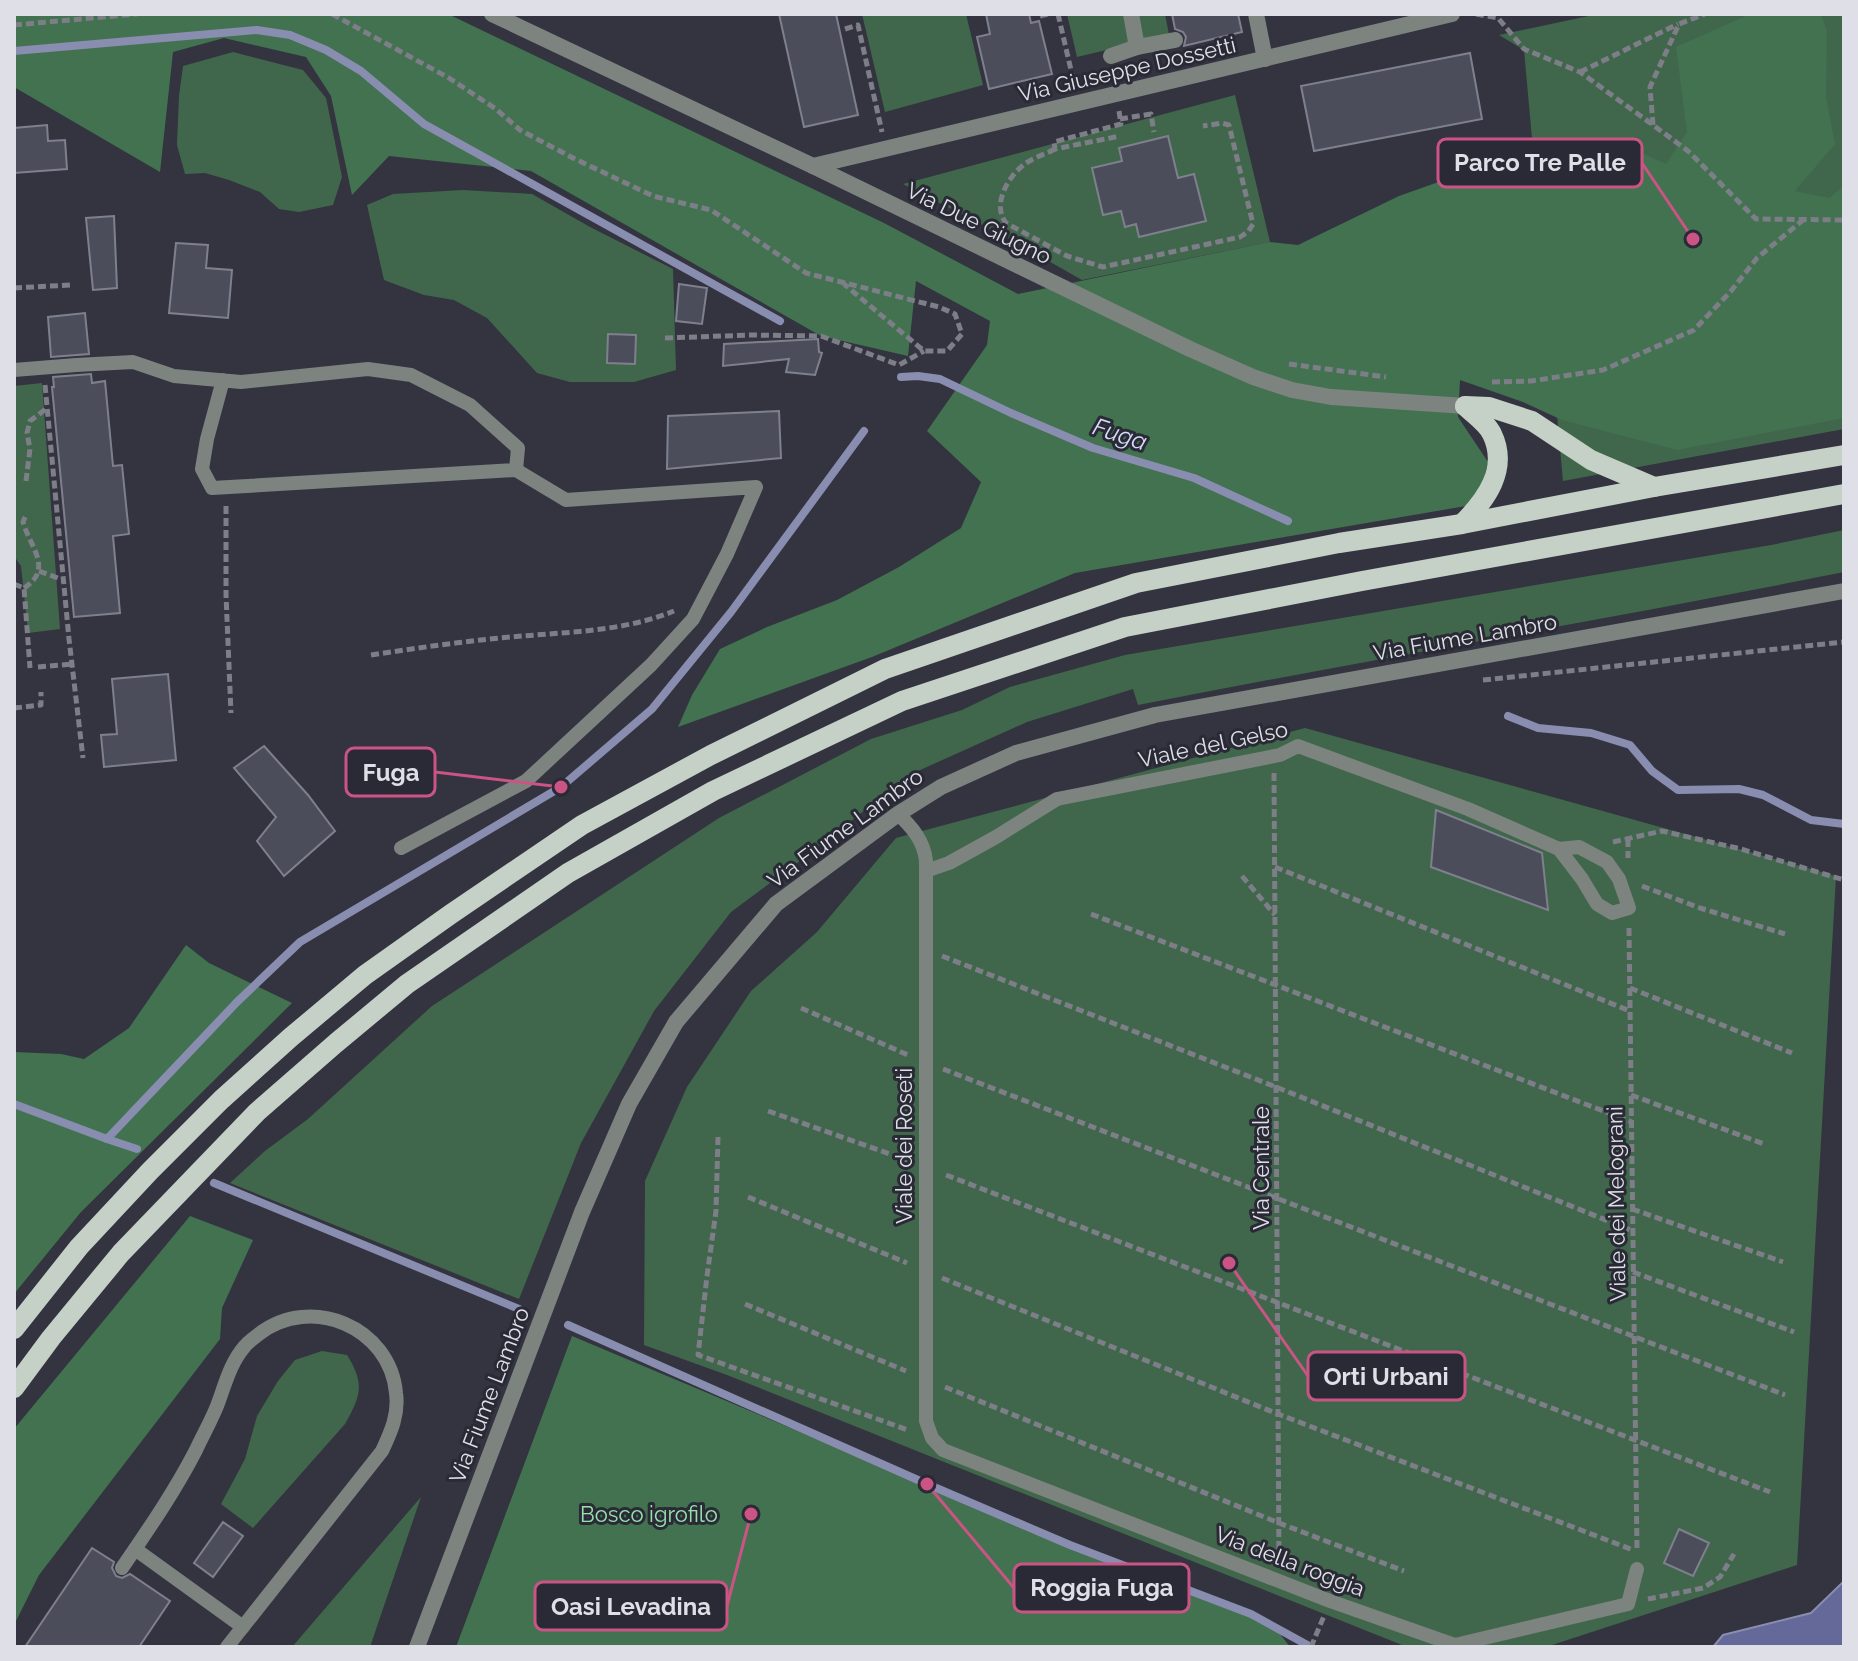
<svg xmlns="http://www.w3.org/2000/svg" width="1858" height="1661" viewBox="0 0 1858 1661" font-family="Raleway,sans-serif">
	<style>
		.green { fill: #40674b }
		.forest { fill: #427250 }
		.water { fill: #646999; stroke: #898db0; stroke-width: 2 }
		.lines { fill: none; stroke-linecap: round; stroke-linejoin: round }
		.stream { stroke: #898db0; stroke-width: 8 }
		.building { fill: #4c4d5a; stroke: #7e808e; stroke-width: 2 }
		.path { stroke: #7d7e88; stroke-width: 5; stroke-dasharray: 8 4; stroke-linecap: butt }
		.lane { stroke: #7d837f; stroke-width: 14 }
		.street { stroke: #7d837f; stroke-width: 16 }
		.primary { stroke: #c5d0c7; stroke-width: 20 }
		.labels { text-anchor: middle; dominant-baseline: central; stroke-width: 6; stroke-linejoin: round; paint-order: stroke }
		.street-label { font-size: 22px; fill: #dfe0e7; stroke: #292a35 }
		.park-label { font-size: 22px; fill: #96e0ab; stroke: #292a35 }
		.water-label { font-size: 24px; font-style: italic; fill: #d6daf9; stroke: #292a35 }
		.leader { fill: none; stroke: #cb5485; stroke-width: 3 }
		.callout-dot { fill: #cb5485; stroke: #292a35; stroke-width: 3 }
		.callout { fill: #292a35; stroke: #cb5485; stroke-width: 3 }
		.callout-label { font-size: 24px; text-anchor: middle; font-weight: bold; fill: #dfe0e7 }
	</style>
	<rect width="100%" height="100%" fill="#333440"/>
	<g class="green">
		<path d="M862 14H966L983 85 885 112Z"/>
		<path d="M1067 14H1165L1169 35 1077 57Z"/>
		<path d="M1598 14H1844V429L1563 481 1524 50 1499 35Z"/>
		<path d="M233 52 303 70 326 98 342 177 333 205 299 212 279 209 260 192 229 180 205 173 185 174 177 145 179 96 183 66Z"/>
		<path d="M1235 95 1270 242 1082 280 1015 242 903 184Z"/>
		<path d="M463 190 532 194 590 227 673 269 676 370 634 382H570L537 373 487 318 454 300 424 295 384 280 367 205 393 194Z"/>
		<path d="M42 383 60 629 28 633 21 566 14 556V386Z"/>
		<path d="M1844 530V572C1609 619 1373 659 1138 705L1133 689 1027 722 909 775 812 852 731 912 654 1011 581 1143 519 1299 230 1183 265 1151 308 1119 432 1006 719 818 871 739 962 710 1010 687 1125 655 1771 545Z"/>
		<path d="M1305 728 1836 876 1797 1565 1546 1647H1407L727 1375 644 1345 645 1181 687 1087 751 991 817 932 896 838Z"/>
		<path d="M322 1351 347 1355C365 1384 361 1395 345 1424L253 1528 221 1504 245 1459 257 1416 278 1381 295 1360Z"/>
		<path d="M421 1497 370 1647H292Z"/>
	</g>
	<g class="forest">
		<path d="M14 14H448L884 223 1018 294 1269 242 1298 245 1399 196 1563 138 1611 139 1666 164 1687 132 1676 47 1750 14H1821L1827 31 1826 97 1835 144 1795 191 1829 198 1844 186V418L1677 450 1562 420 1523 402 1460 380 1458 417 1488 462 1483 483 1466 506 1075 573 872 657 678 727 692 695 720 649 767 627 837 600 899 567 961 528 981 482 927 431 987 345 990 321 916 281 908 356 821 336 531 171 389 156 352 195 331 96 306 57 224 38 173 52 160 172 14 87Z"/>
		<path d="M186 945 209 963 292 1003 81 1212 14 1294V1052L61 1054 84 1059 129 1028Z"/>
		<path d="M190 1216 253 1240 222 1308 220 1339 39 1575 14 1625V1429Z"/>
		<path d="M572 1336 1102 1559 1270 1621 1290 1647H456Z"/>
	</g>
	<path class="water" d="M1844 1581V1647H1713L1723 1635 1811 1613Z"/>
	<g class="lines">
		<g class="stream">
			<path d="M14 51 257 30 290 35 326 50 361 71 424 124 780 321"/>
			<path d="M901 377 918 376 940 379 1011 413 1093 448 1194 478 1288 521"/>
			<path d="M1508 716 1538 728 1591 733 1630 745 1652 771 1678 790 1739 789 1763 795 1811 820 1844 824"/>
			<path d="M14 1104 107 1139 237 1002 300 942 561 787 652 709 731 612 864 431"/>
			<path d="M107 1139 137 1149"/>
			<path d="M214 1183 519 1309"/>
			<path d="M568 1325 927 1484 1070 1545 1251 1614 1311 1647"/>
		</g>
	</g>
	<g class="building">
		<path d="M779 14H836L858 115 804 127Z"/>
		<path d="M986 14H1029L1031 23 1039 21 1052 74 989 89 977 37 990 34Z"/>
		<path d="M1172 14H1238L1242 32 1184 46 1186 37 1183 32 1175 29Z"/>
		<path d="M1470 53 1482 119 1314 151 1301 86Z"/>
		<path d="M47 125 48 141 65 140 67 169 14 173V128Z"/>
		<path d="M1168 136 1178 178 1194 174 1206 221 1139 237 1136 224 1125 227 1121 211 1103 215 1092 168 1122 161 1119 148Z"/>
		<path d="M114 216 117 288 93 290 86 218Z"/>
		<path d="M176 243 208 245 206 268 232 270 228 318 169 313Z"/>
		<path d="M679 284 707 288 702 324 676 321Z"/>
		<path d="M85 313 89 354 51 357 48 317Z"/>
		<path d="M608 334 636 335 635 364 607 363Z"/>
		<path d="M818 339 819 352 822 353 815 375 786 372 789 359 723 366 724 344Z"/>
		<path d="M91 374 92 383 105 381 113 466 122 465 129 534 113 536 120 613 74 617 52 387H54L53 377Z"/>
		<path d="M779 411 781 458 667 469 668 416Z"/>
		<path d="M168 674 176 760 104 767 101 735 117 734 112 679Z"/>
		<path d="M264 746 308 795 335 831 284 876 257 841 276 817 234 768Z"/>
		<path d="M1436 810 1542 853 1548 910 1431 867Z"/>
		<path d="M223 1522 243 1536 213 1577 194 1563Z"/>
		<path d="M1679 1529 1709 1543 1693 1576 1664 1563Z"/>
		<path d="M92 1548 114 1562 112 1568 116 1576 122 1578 130 1574 170 1601 139 1647H25Z"/>
	</g>
	<g class="lines">
		<g class="path">
			<path d="M332 14 449 78 496 109 520 130 573 158 653 196 711 210 806 273 939 307 955 314 962 334 947 351H924L844 284"/>
			<path d="M1058 14 1074 83"/>
			<path d="M1476 14 1498 18 1524 49 1580 72 1653 125 1688 151 1756 219 1844 220"/>
			<path d="M1040 16 1048 14"/>
			<path d="M14 25 137 14"/>
			<path d="M845 29 858 25 882 132"/>
			<path d="M1580 72 1678 24"/>
			<path d="M1119 111 1121 124 1054 142 1055 149 1120 136"/>
			<path d="M1120 119 1151 114 1154 132"/>
			<path d="M1653 125 1650 87 1679 24 1705 14"/>
			<path d="M1055 149C1046 154 1035 157 1026 163 1009 175 991 204 1006 223L1067 256 1103 267 1240 237 1248 232 1253 224 1229 125 1222 123 1203 126"/>
			<path d="M14 288 71 285"/>
			<path d="M665 338 752 335 821 336 899 365 924 351"/>
			<path d="M1289 364 1386 377"/>
			<path d="M1492 382 1531 381 1603 370 1694 330 1731 291 1757 258 1803 220"/>
			<path d="M45 385 69 639 83 758"/>
			<path d="M26 481 30 449 27 433 30 421 46 409"/>
			<path d="M14 483H15"/>
			<path d="M226 506V595L231 713"/>
			<path d="M39 571 63 580"/>
			<path d="M14 584 24 588 30 668"/>
			<path d="M24 588C54 569 30 547 23 522L26 515"/>
			<path d="M371 655C418 648 464 641 511 637 565 632 623 632 674 611"/>
			<path d="M38 667 73 664"/>
			<path d="M1483 680 1844 642"/>
			<path d="M14 708 41 705V692"/>
			<path d="M1274 773 1279 1563"/>
			<path d="M1628 839V858"/>
			<path d="M1613 842 1662 831 1741 849 1844 880"/>
			<path d="M1275 867 1630 1011"/>
			<path d="M1242 876 1275 915"/>
			<path d="M1642 886 1700 908 1785 934"/>
			<path d="M1091 914 1632 1122"/>
			<path d="M1629 928 1637 1550"/>
			<path d="M942 956 1276 1087 1633 1231"/>
			<path d="M1630 988 1792 1053"/>
			<path d="M801 1008 908 1055"/>
			<path d="M943 1069 1785 1395"/>
			<path d="M1631 1095 1764 1144"/>
			<path d="M768 1111 907 1160"/>
			<path d="M718 1137 716 1211 707 1276 698 1355 908 1430"/>
			<path d="M946 1175 1770 1492"/>
			<path d="M748 1197 907 1263"/>
			<path d="M1632 1209 1783 1262"/>
			<path d="M1633 1272 1794 1332"/>
			<path d="M942 1278 1278 1414 1633 1550"/>
			<path d="M745 1304 906 1371"/>
			<path d="M945 1387 1279 1523 1404 1571"/>
			<path d="M1648 1599 1703 1588 1720 1577 1734 1554"/>
			<path d="M1311 1647 1324 1616"/>
		</g>
		<g class="lane">
			<path d="M14 370 76 365 133 362 174 376 241 382 368 369 411 375 470 405 518 448 516 470 212 488 202 469 207 439 223 380"/>
			<path d="M898 814C912 827 924 841 926 861V1421L932 1438 943 1450 1330 1601 1455 1645 1628 1604 1637 1569"/>
			<path d="M401 848 526 781 651 665 693 619 727 554 756 487 566 500 516 470"/>
			<path d="M926 871 949 863 996 837 1057 799 1280 755 1298 746 1468 809 1559 849 1582 879 1597 904 1612 913 1629 908 1619 879 1607 862 1579 847 1559 849"/>
			<path d="M135 1549 243 1627"/>
			<path d="M122 1568C148 1530 175 1491 196 1450 203 1435 211 1421 217 1406 225 1385 230 1363 245 1346 249 1341 254 1338 259 1334 311 1294 390 1327 396 1393 399 1414 391 1432 382 1451L227 1647"/>
		</g>
		<g class="street">
			<path d="M492 14 813 166 1190 349 1253 377 1292 390 1331 397 1465 406"/>
			<path d="M1256 14 1265 59"/>
			<path d="M1137 47 1175 40"/>
			<path d="M1111 56 1137 47 1131 14"/>
			<path d="M813 166 1452 14"/>
			<path d="M417 1647 582 1212 629 1104 676 1022 776 904 898 814 941 787 1016 753 1155 715 1844 591"/>
		</g>
		<g class="primary">
			<path d="M1465 406 1489 407 1532 421 1591 460 1654 487"/>
			<path d="M1462 524C1486 500 1509 469 1492 434 1487 423 1473 414 1465 406"/>
			<path d="M14 1329 79 1247 150 1171 221 1100 291 1037 365 975 451 914 582 825 711 755 885 669 1136 583 1339 543 1462 524 1654 487 1844 455"/>
			<path d="M14 1388 51 1338 121 1253 257 1112 336 1043 407 984 568 873 713 791 902 701 1125 627 1362 581 1844 494"/>
		</g>
	</g>
	<g class="labels">
		<g class="street-label">
			<text transform="translate(1127 69) rotate(-13)">Via Giuseppe Dossetti</text>
			<text transform="translate(979 223) rotate(26)">Via Due Giugno</text>
			<text transform="translate(1465 637) rotate(-10)">Via Fiume Lambro</text>
			<text transform="translate(1213 744) rotate(-12)">Viale del Gelso</text>
			<text transform="translate(845 828) rotate(-36)">Via Fiume Lambro</text>
			<text transform="translate(904 1146) rotate(-90)">Viale dei Roseti</text>
			<text transform="translate(1261 1168) rotate(-90)">Via Centrale</text>
			<text transform="translate(1616 1204) rotate(-91)">Viale dei Melograni</text>
			<text transform="translate(489 1395) rotate(-69)">Via Fiume Lambro</text>
			<text transform="translate(1290 1561) rotate(21)">Via della roggia</text>
		</g>
		<g class="park-label">
			<text x="649" y="1514">Bosco igrofilo</text>
		</g>
		<g class="water-label">
			<text transform="translate(1120 434) rotate(18)">Fuga</text>
		</g>
	</g>
	<path class="leader" d="M1693 239L1642 163M561 787L435 772M1229 1263L1308 1376M927 1484L1014 1588M751 1514L727 1606"/>
	<g class="callout-dot">
		<circle cx="1693" cy="239" r="8"/>
		<circle cx="561" cy="787" r="8"/>
		<circle cx="1229" cy="1263" r="8"/>
		<circle cx="927" cy="1484" r="8"/>
		<circle cx="751" cy="1514" r="8"/>
	</g>
	<g class="callout">
		<rect x="1438" y="139" width="204" height="48" rx="8"/>
		<rect x="346" y="748" width="89" height="48" rx="8"/>
		<rect x="1308" y="1352" width="157" height="48" rx="8"/>
		<rect x="1014" y="1564" width="175" height="48" rx="8"/>
		<rect x="535" y="1582" width="192" height="48" rx="8"/>
	</g>
	<g class="callout-label">
		<text x="1540" y="171">Parco Tre Palle</text>
		<text x="391" y="781">Fuga</text>
		<text x="1386" y="1385">Orti Urbani</text>
		<text x="1102" y="1596">Roggia Fuga</text>
		<text x="631" y="1615">Oasi Levadina</text>
	</g>
	<rect width="1858" height="1661" fill="none" stroke="#dfe0e7" stroke-width="32"/>
</svg>
